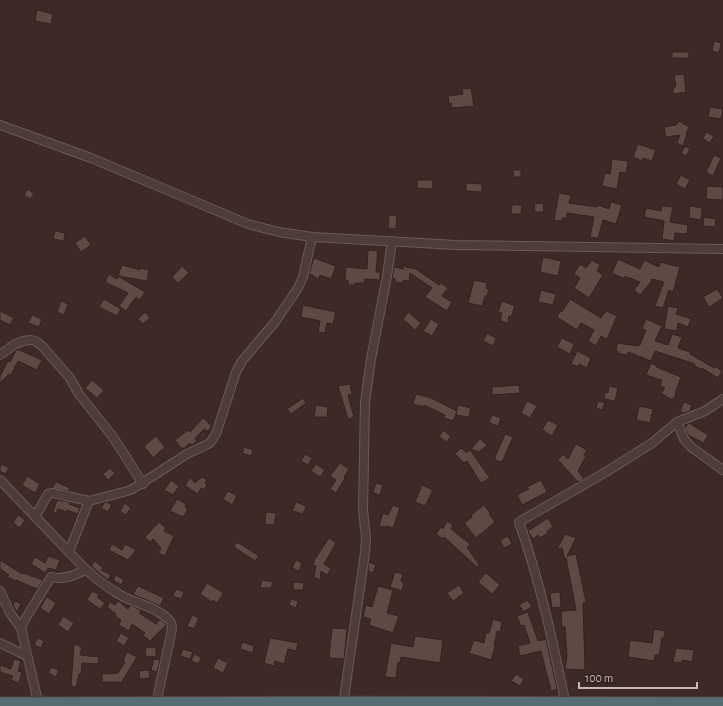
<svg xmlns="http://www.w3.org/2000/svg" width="723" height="706" viewBox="0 0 723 706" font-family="'Alegreya Sans',sans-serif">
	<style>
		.building { fill: #5f4944; stroke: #342320 }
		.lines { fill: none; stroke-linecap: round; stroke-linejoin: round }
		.street-casing { stroke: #6b5a57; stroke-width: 10 }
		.highway-casing { stroke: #584744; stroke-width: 17 }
		.street { stroke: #4d3c39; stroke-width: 8 }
		.highway { stroke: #566e73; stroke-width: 15 }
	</style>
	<rect width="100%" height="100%" fill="#3d2925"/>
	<g class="building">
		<path d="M37 10 53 14 51 24 35 21Z"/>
		<path d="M714 41 721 43 719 53 712 51Z"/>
		<rect x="672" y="52" width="17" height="6"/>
		<path d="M684 74 686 92 673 94V87H676L674 75Z"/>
		<path d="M471 88 474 106 452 108 451 103 449 104 448 96 463 94 462 89Z"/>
		<path d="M710 107 723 109 721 119 708 117Z"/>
		<path d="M679 121 689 127 686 134H687L683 146 677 143 680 135 666 137 664 127 676 125Z"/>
		<path d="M706 132 714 136 710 143 703 139Z"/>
		<path d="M638 144 656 150 652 161 643 158 642 161 633 157Z"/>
		<path d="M685 146 690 149 686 156 681 153Z"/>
		<path d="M714 155 721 158 713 176 706 172Z"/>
		<path d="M612 159 628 161 626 173 620 172 617 189 602 186 605 173 610 174Z"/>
		<path d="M513 170H521V177H514Z"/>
		<path d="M681 175 690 180 685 189 676 184Z"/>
		<path d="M417 180H433L432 189 417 188Z"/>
		<path d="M466 183 482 184V192L466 191Z"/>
		<path d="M707 186 723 187V200L706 199Z"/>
		<path d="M28 189 34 194 30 199 24 195Z"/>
		<path d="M559 193 571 195 569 203 597 207 598 205 609 209 611 202 622 205 616 224 603 220 598 238 590 237 594 217 567 213V218H562V221L554 220Z"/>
		<path d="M543 203 544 212H535L534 204Z"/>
		<path d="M512 205H522L521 214H511Z"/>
		<path d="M662 206 673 207 670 222 688 225 687 234 675 233 674 241 662 239 664 221 644 217 646 208 661 211Z"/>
		<path d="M690 206 702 208 701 220 689 218Z"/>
		<path d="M389 215 397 216 396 229 388 228Z"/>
		<path d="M704 217 716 219 715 227 703 226Z"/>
		<path d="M55 231 65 233 64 241 53 239Z"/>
		<path d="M85 236 91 245 81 252 75 243Z"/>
		<path d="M368 250 378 251 376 272H380V280L365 279 364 283H355V285H348V280H345L346 267 367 269Z"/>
		<path d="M543 257 561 261 558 276 540 272Z"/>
		<path d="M314 258 336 266 331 279 320 275 319 279 313 276V275L309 274Z"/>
		<path d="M618 259 640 269 644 260 659 267 660 262 680 267 673 292 669 290 663 308 655 306 664 282 652 279 651 282 640 295 634 290 640 282 625 276 623 278 612 273Z"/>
		<path d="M592 260 600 265 597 271 603 275 589 298 574 288 580 278 574 274 580 264 586 268Z"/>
		<path d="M122 265 140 270V268L149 270 147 281 118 276 145 292 140 300 136 297 126 311 119 306 128 293 105 282 109 274 117 279Z"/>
		<path d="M182 266 189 273 178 283 172 277Z"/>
		<path d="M401 266 416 269 439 285 441 283 448 288 442 296 452 302 447 311 425 297 432 288 410 273 409 281 403 280V283L395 282V279L392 278 394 267 404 269Z"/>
		<path d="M474 280 487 283 486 288 489 289 487 296H485L482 306 468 303Z"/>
		<path d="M717 289 723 298 709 307 703 297Z"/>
		<path d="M541 290 556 294 553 305 538 302Z"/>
		<path d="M104 299 121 309 117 316 99 307Z"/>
		<path d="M570 299 601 318 606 311 617 316 607 339 601 336 596 346 588 341 594 330 581 323 577 330 557 317 560 311 562 312Z"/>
		<path d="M61 301 68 304 64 315 57 312Z"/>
		<path d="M502 301 515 306 511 317 509 316 508 323 500 321 502 313 498 312Z"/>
		<path d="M303 305 336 312 333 324 327 323 325 333 318 332 320 321 301 317Z"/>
		<path d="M668 306 678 308 676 314 691 319 688 327 678 323 677 331 664 329Z"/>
		<path d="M0 311 14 318 10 325 0 320Z"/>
		<path d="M145 312 150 318 143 324 138 319Z"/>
		<path d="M408 312 421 323 415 330 403 319Z"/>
		<path d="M32 315 42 319 39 327 28 323Z"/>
		<path d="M431 319 439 324 432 336 423 331Z"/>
		<path d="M646 319 662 326 655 341 668 345 672 334 682 337 678 348 690 352V354L714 368 715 366 722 371 718 378 702 368 701 369 694 366 695 364 655 351 651 361 628 352 627 355 618 353 619 352 616 351 617 343 638 346 639 345H640L646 330 642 329Z"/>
		<path d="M487 333 496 338 493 346 483 341Z"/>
		<path d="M562 338 574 344 570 354 557 347Z"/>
		<path d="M17 349 42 360 37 370 18 361 11 375 9 374 0 383V376L8 361 10 362Z"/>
		<path d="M577 351 591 358 587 368 579 364 578 367 571 364Z"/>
		<path d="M651 363 657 366 656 367 681 377 675 394 676 395 672 400 661 393 665 388 660 386 662 380 646 375Z"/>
		<path d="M92 380 104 390 97 398 85 388Z"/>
		<path d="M350 384 352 394 348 395 354 417 348 419 338 386Z"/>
		<path d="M519 385 520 393 492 395V387Z"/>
		<path d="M609 386 618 388 615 401 604 399 605 392 608 393Z"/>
		<path d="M416 394 431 398 457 411 453 421 444 418 445 415 424 405V407L413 404Z"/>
		<path d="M303 398 306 403 291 414 287 409Z"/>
		<path d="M527 401 537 406 530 418 521 413Z"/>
		<path d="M598 401 605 403 602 410 596 408Z"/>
		<path d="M684 402 692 405 690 409 692 410 684 413 680 411Z"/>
		<path d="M316 405 328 407 327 417H314Z"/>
		<path d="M458 405 471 408 469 417 456 415Z"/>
		<path d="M639 406 653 409 650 423 636 420Z"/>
		<path d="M492 415 501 418 498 426 489 423Z"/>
		<path d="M203 418 212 427 207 431 204 429 195 438 197 441 192 445 190 443 184 448H181L175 440 188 430 190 432Z"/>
		<path d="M548 420 558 425 552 436 542 430Z"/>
		<path d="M689 423 708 435 704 443 688 435 685 428Z"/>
		<path d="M443 430 451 436 447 442 439 437Z"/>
		<path d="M505 434 513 437 502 462 495 460V457Z"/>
		<path d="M156 436 165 447 153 458 144 446Z"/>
		<path d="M480 439 487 445 479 452 471 449Z"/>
		<path d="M576 444 587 450 584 455 586 456 578 471 584 479 578 482 558 460 563 454 568 459Z"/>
		<path d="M244 447 253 450 251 456 242 453Z"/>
		<path d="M461 448 467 453 470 450 490 478 481 483 467 461 464 463 455 454Z"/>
		<path d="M305 454 312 458 308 465 301 461Z"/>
		<path d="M340 463 349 469 344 477 345 478 336 493 330 489 336 480 330 476Z"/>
		<path d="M2 464 9 468 5 474 0 471V467Z"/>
		<path d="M316 464 325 470 320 477 311 471Z"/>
		<path d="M110 468 115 473 108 480 103 474Z"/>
		<path d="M27 476 40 484 35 493 22 485Z"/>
		<path d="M190 477 195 483 202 477 207 480 205 483 207 484 204 490 201 488 198 494 185 486Z"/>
		<path d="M171 480 179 486 173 495 164 490Z"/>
		<path d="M541 480 547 492 522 505 517 495 529 489 527 487Z"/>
		<path d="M56 482 70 488 68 491 52 488Z"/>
		<path d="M376 483 383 485 380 495 373 493Z"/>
		<path d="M422 485 433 490 425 506 415 502Z"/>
		<path d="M228 491 237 496 232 505 223 499Z"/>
		<path d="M177 499 186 504 185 507 188 509 183 517 170 511Z"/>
		<path d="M57 500 70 502 69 504 80 508 78 514 67 510V512L58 509 56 513 53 512Z"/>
		<path d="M107 502 112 505 108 512 101 508 104 503Z"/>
		<path d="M296 502 306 506 303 514 292 511Z"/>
		<path d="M125 503 131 508 126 515 120 511Z"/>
		<path d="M393 505 400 508 393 528 386 526 385 527 379 526 383 513 388 515Z"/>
		<path d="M484 505 490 513 489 514 495 522 476 538 464 523 472 517 471 515Z"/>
		<path d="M266 512 276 513 274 525 265 524Z"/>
		<path d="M18 515 25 520 20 528 13 523Z"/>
		<path d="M548 518 553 527 547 531 548 533 540 538 538 535 533 539 528 531Z"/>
		<path d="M447 521 453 525 451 529 470 544 467 547 479 565 477 567 444 537 443 539 436 534 441 527 443 529Z"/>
		<path d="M159 522 166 528 164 531 174 536 165 556 158 553 161 549 160 547 153 539 150 542 145 537Z"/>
		<path d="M565 534 576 538 567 556 576 554 586 602 583 603 585 670 565 669 567 656 565 627H562L561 611 576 610 566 558 565 560 562 548 557 549Z"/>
		<path d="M508 536 512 544 504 548 500 540Z"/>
		<path d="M329 538 336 543 324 564 331 569 327 575 321 571 320 580 314 577 316 566 313 565 315 559Z"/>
		<path d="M237 542 259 556 255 561 234 547Z"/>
		<path d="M112 544 122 550 125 544 136 550 128 560 109 550Z"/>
		<path d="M48 556 60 560 56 570 48 568 46 573 31 564 35 557 45 563Z"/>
		<path d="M0 560 22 574 23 573 43 580 37 589 16 580V581L7 577 9 575 0 569Z"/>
		<path d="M296 560 302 563 299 571 292 568Z"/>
		<path d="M95 561 103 568 101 570 111 575 108 580 91 566Z"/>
		<path d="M369 562 376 565 373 573 368 571Z"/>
		<path d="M395 572 403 574 401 581 404 583 402 591 390 587Z"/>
		<path d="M486 573 500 585 492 594 478 582Z"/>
		<path d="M116 575 124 580 121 585 113 580Z"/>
		<path d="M262 580 273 582 271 588H260Z"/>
		<path d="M293 582 304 583 303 590H293Z"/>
		<path d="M207 583 224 593 217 603 213 600 212 602 200 594Z"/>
		<path d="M459 585 464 593 453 601 447 593Z"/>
		<path d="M138 586 164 598 160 606 135 595 133 594Z"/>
		<path d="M378 586 393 590 387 613 399 616 393 633 369 625 371 619 363 617 366 605 372 607Z"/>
		<path d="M176 589 184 592 181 599 173 596Z"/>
		<path d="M92 591 99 594 97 597 105 603 100 609 87 600Z"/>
		<path d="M560 592 561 607 552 608 550 593Z"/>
		<path d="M47 597 56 603 49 614 40 608Z"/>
		<path d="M291 599 298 601 296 608 289 605Z"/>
		<path d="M527 600 532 606 524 612 519 605Z"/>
		<path d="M15 601 21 604 17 612 13 605Z"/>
		<path d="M118 601 128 609 130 605 141 610 139 613 156 624 160 619 166 625 150 641 143 635 145 633 132 624 129 631 119 625 121 620 115 616 116 614 107 607 110 602 115 605Z"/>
		<path d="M528 612 538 641 546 639 557 689 551 691 541 651 520 656 518 646 530 643 524 625 521 626 517 616Z"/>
		<path d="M192 615 199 618 194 629 187 626Z"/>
		<path d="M63 616 74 623 68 632 58 625Z"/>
		<path d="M493 619 502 622 500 632 497 631 494 646 495 647 491 660 469 653 474 640 484 643 486 633H489Z"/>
		<path d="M332 628 347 629 344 659 329 658Z"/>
		<path d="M654 629 665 631 664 638H662L659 655H655L654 661 628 657 630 640 652 643Z"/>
		<path d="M121 633 129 638 124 646 116 641Z"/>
		<path d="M415 636 443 640 440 663 401 657 400 663 398 662 396 678 385 677 391 643 413 647Z"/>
		<path d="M38 638 44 641 41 648 34 645Z"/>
		<path d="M270 638 298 643 296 651 288 649 284 664 275 661 274 666 264 663Z"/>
		<path d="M242 642 254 646 253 653 240 649Z"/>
		<path d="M74 644 82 647 80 655 99 657 98 664 82 663 81 674H79L76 687 71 686Z"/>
		<path d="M146 647 156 648V657L145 656Z"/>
		<path d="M676 648 694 650 692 662 682 660V663L673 662Z"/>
		<path d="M183 649 193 652 190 659 180 656Z"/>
		<path d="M127 652 137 657 121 683 119 682H102V674L118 673 125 662 123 661Z"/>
		<path d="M194 654 201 657 199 664 191 661Z"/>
		<path d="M218 658 228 663 223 673 213 668Z"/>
		<path d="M14 659 21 661 18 671 22 672 19 683 11 680 13 676 0 672V665L11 669Z"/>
		<path d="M154 659 160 660 157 672 151 670Z"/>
		<path d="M51 667 59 670 56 677 48 673Z"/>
		<path d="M149 670 150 678 140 679 139 671Z"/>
		<path d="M516 674 524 679 520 686 511 681Z"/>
	</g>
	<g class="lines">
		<defs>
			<g id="street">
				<path d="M0 125 91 158 248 224 279 232 312 237 457 245 723 249"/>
				<path d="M0 355 15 344 23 341 31 340 35 341 42 346 70 378 79 394 113 437 143 484"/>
				<path d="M677 422 684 439 691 447 723 470"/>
				<path d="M0 480 69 552 89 501"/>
				<path d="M35 517 48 494 53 493 89 501 131 490 187 454 210 443 216 434 236 372 242 361 275 322 298 288 303 277 312 237"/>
				<path d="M69 552C84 569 102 585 122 596 136 603 158 608 169 620 173 624 172 629 171 634L156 704"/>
				<path d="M0 591 10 613 21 628"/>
				<path d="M0 643 27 656"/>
				<path d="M343 705 365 553 366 537 363 510 365 402 371 359 387 276 392 241"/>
				<path d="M566 705C553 643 540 581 519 522L606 472 652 443 677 422 705 411 723 399"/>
				<path d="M39 706 21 628 24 621 51 577C63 580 74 576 85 570"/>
			</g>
			<path id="highway" d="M0 705C241 704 482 704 723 705"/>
		</defs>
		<use href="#street" class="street-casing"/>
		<use href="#highway" class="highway-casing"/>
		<use href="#street" class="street"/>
		<use href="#highway" class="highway"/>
	</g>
	<path d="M579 682v6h118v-6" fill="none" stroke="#c8b9b5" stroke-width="2"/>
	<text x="585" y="682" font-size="12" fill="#c8b9b5" stroke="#32211e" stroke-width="3" paint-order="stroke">100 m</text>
</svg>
